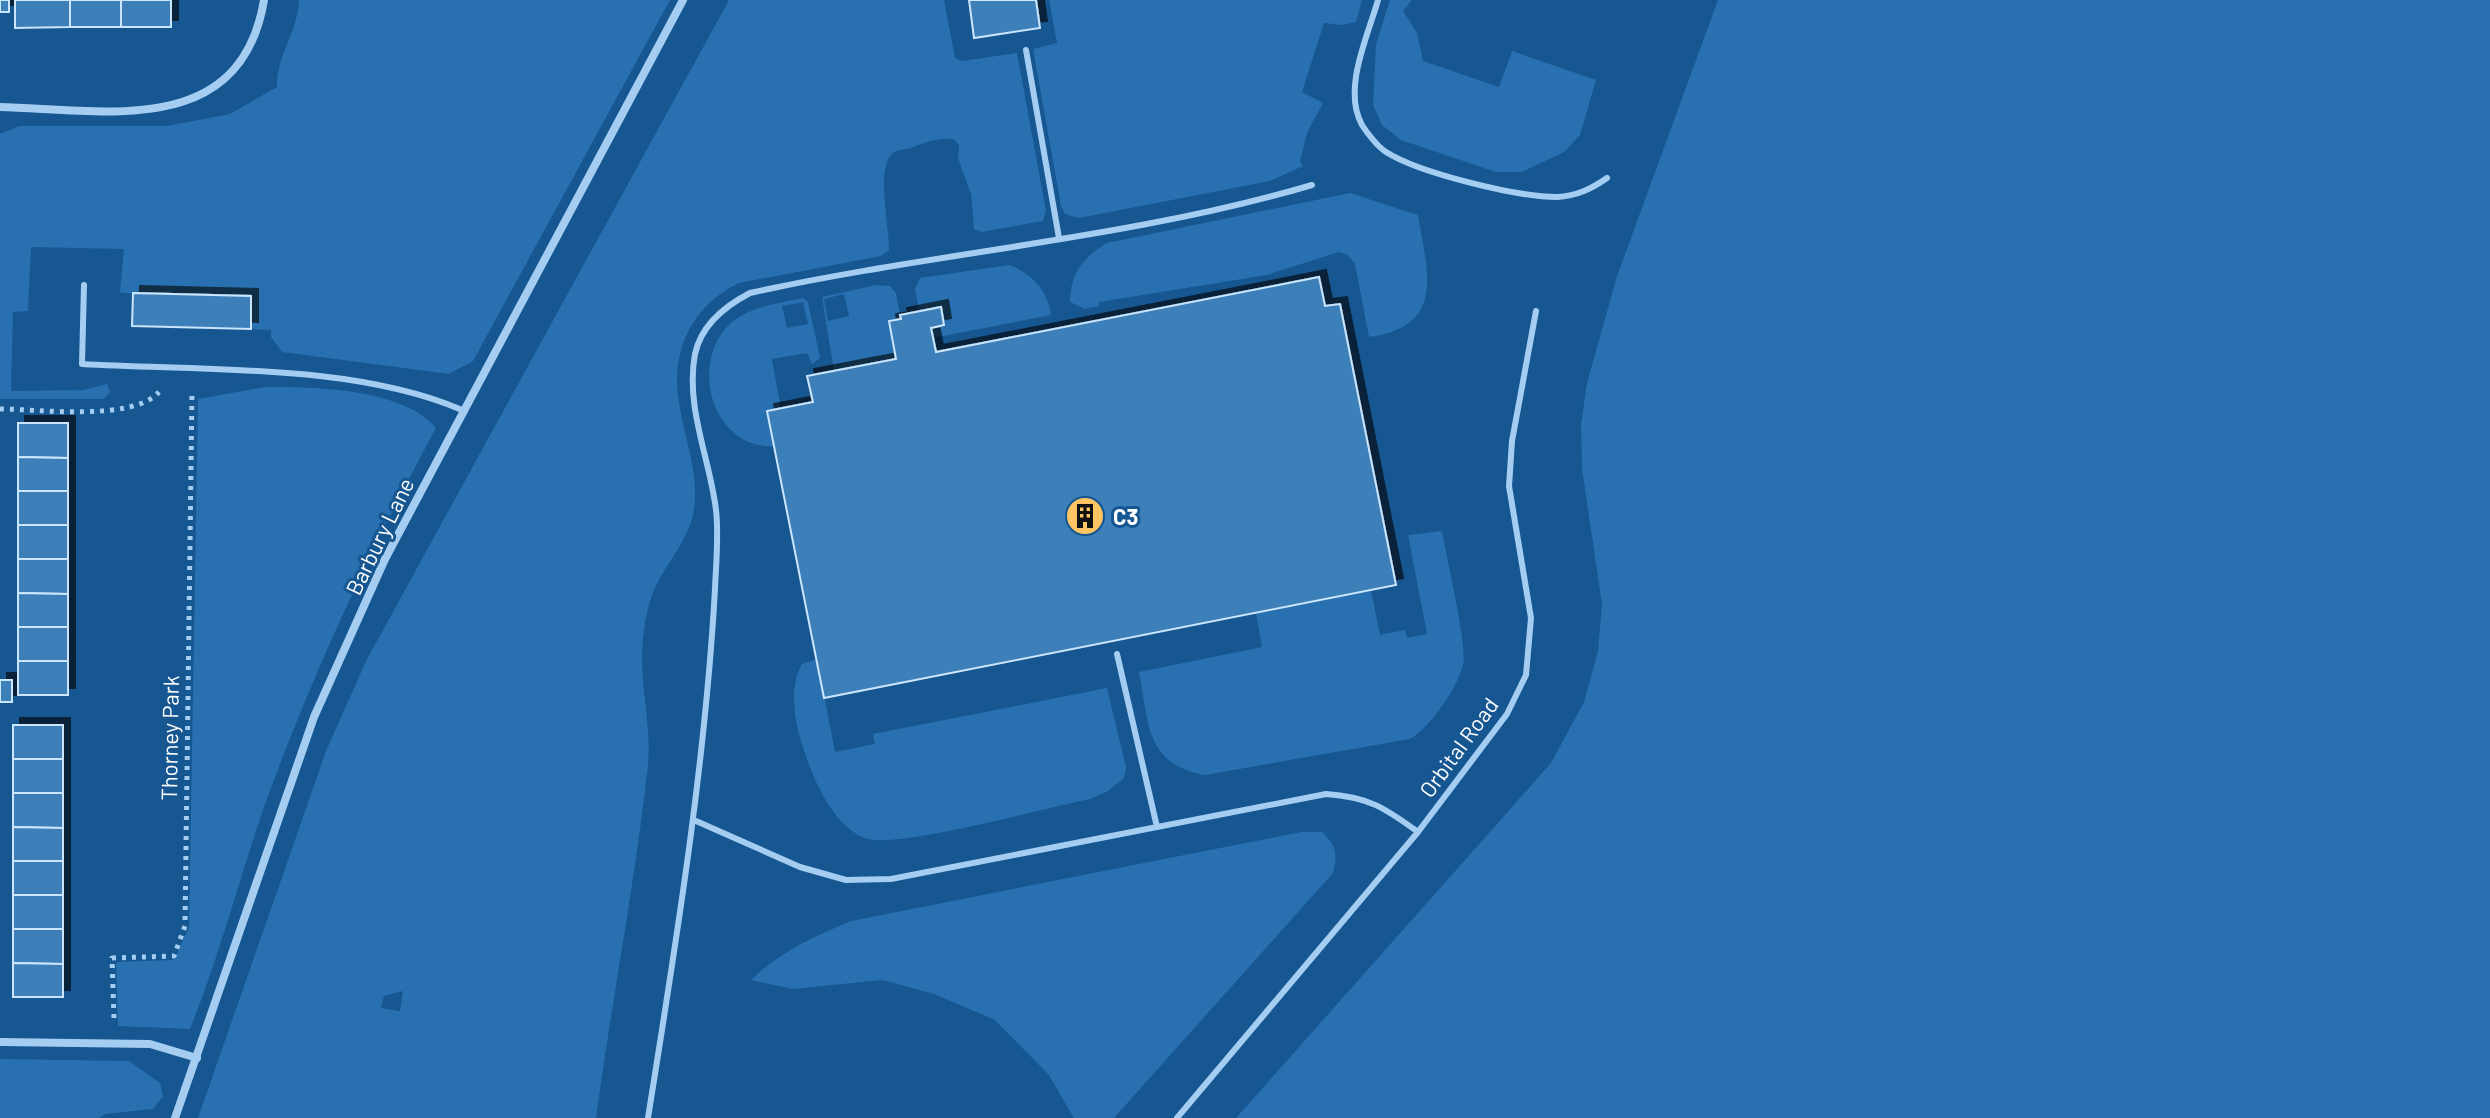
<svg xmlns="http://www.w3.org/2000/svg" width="2490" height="1118" viewBox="0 0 2490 1118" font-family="Barlow,sans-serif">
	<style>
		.green { fill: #2870b0; fill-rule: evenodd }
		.building { fill: #3e7fb9; stroke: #cae5fc; stroke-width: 2; filter: url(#shadow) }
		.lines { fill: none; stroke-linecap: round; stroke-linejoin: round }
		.path { stroke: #a4cdf1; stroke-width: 5; stroke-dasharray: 4 6; stroke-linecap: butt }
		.lane { stroke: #a4cdf1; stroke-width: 6 }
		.street { stroke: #a4cdf1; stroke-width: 8 }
		.labels { text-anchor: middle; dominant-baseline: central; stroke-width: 6; stroke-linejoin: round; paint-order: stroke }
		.poi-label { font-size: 22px; font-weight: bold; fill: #fff; stroke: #165691; text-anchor: start }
		.street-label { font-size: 22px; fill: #fff; stroke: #165691 }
	</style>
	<defs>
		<filter id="shadow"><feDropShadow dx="7" dy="-7" stdDeviation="0" flood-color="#0009"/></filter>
	</defs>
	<rect width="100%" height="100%" fill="#165691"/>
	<g class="green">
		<path d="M299 0H670L473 361 449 374 282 352 271 337V330L251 329V296L120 293 124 249 31 247 28 311 13 312 11 391 83 390 107 384 110 392 103 399H0V134L19 126H167L230 114 277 87C276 56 298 32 299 0Z"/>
		<path d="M729 0H944L955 58 962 61 1017 53 1046 211 1043 221 982 232 974 229 971 194 958 158 959 145 953 139C936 138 927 142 911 148 906 149 897 150 893 153 875 167 890 230 889 250L881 256 739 283C710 297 687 322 680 355 667 406 702 458 694 510 690 536 671 558 659 580 650 596 646 614 644 632 637 677 652 720 648 765 635 883 612 1000 596 1118H198L326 751 366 661ZM403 991 400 1011 381 1008 384 996Z"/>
		<path d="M1049 0H1362L1356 22 1342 25 1324 23 1302 92 1323 103 1307 133 1300 162 1303 166 1270 181 1079 218 1065 214 1061 206 1033 49 1057 43Z"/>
		<path d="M1390 0H1412L1403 11 1417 33 1423 61 1499 87 1512 51 1596 80 1580 135 1564 152 1522 172H1496L1401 140 1382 125 1373 105 1376 44Z"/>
		<path d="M1718 0H2490V1118H1236L1551 763 1584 702 1598 651 1602 604 1582 469 1581 424 1587 383 1617 276Z"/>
		<path d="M1350 193 1418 215C1427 271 1447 327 1369 337L1355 264 1348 255 1339 252 1267 275 1099 302V306L1085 309 1070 302C1070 274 1083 257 1107 243Z"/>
		<path d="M1009 265C1031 273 1048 290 1051 315L933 338 931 328 944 325 941 307 919 311 915 289 920 278Z"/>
		<path d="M876 285 890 286 896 293 901 319 889 321 896 359 834 371 822 297ZM844 294 849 316 828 321 824 299Z"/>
		<path d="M803 298 808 302 820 358 812 364 807 353 772 359 781 409 774 446C712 450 687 361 732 322 751 306 780 303 803 298ZM803 302 808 324 787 328 782 306Z"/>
		<path d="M265 387C315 387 402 388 436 428 370 550 310 679 263 810 238 883 219 957 190 1029L118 1026 116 962 174 960 189 927 198 399Z"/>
		<path d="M1442 531C1446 555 1468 647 1463 665 1458 687 1429 729 1410 739L1205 775C1144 764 1149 722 1139 672L1262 647 1256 613 1371 590 1380 635 1405 630 1407 638 1427 634 1408 535Z"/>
		<path d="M817 659 835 752 875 744 873 734 1107 688 1126 767 1124 778 1108 791 1090 799C1049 807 899 848 868 839 836 830 814 782 805 753 796 728 787 689 802 664Z"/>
		<path d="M1301 832H1322C1336 845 1338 855 1333 873L1114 1118H1074L1049 1075 995 1020 934 994 883 980 792 989 751 980C781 951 813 937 851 921Z"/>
		<path d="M0 1059 129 1061 160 1083 163 1096 153 1109 105 1114 99 1118H0Z"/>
	</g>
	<g class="building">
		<rect x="0" y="0" width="9" height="12"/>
		<path d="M15 0H70V27L15 28Z"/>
		<rect x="70" y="0" width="51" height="27"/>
		<rect x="121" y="0" width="50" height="27"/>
		<path d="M969 0H1036L1040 28 974 38Z"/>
		<path d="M1319 277 1325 306 1340 304 1396 585 824 698 767 411 813 402 807 376 896 359 889 321 901 319 900 315 941 307 944 325 931 328 936 352Z"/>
		<path d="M133 293 251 296V329L132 326Z"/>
		<path d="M18 423H68V458L18 457Z"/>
		<path d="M18 457 68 458V491H18Z"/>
		<rect x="18" y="491" width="50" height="34"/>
		<rect x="18" y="525" width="50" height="34"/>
		<path d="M18 559H68V594L18 593Z"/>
		<path d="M18 593 68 594V627H18Z"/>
		<rect x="18" y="627" width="50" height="34"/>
		<rect x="18" y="661" width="50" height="34"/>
		<rect x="0" y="680" width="12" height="22"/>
		<rect x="13" y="725" width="50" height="34"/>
		<rect x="13" y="759" width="50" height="34"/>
		<path d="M13 793H63V828L13 827Z"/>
		<path d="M13 827 63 828V861H13Z"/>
		<rect x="13" y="861" width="50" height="34"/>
		<rect x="13" y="895" width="50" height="34"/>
		<path d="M13 929H63V964L13 963Z"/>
		<path d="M13 963 63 964V997H13Z"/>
	</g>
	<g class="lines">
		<g class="path">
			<path d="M0 409C39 409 132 422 159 392"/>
			<path d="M114 1018 112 958 174 956 185 926 192 390"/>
		</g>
		<g class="lane">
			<path d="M1378 0C1368 36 1342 89 1362 125 1367 133 1378 147 1386 152 1419 173 1517 197 1557 197 1577 196 1591 189 1607 178"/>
			<path d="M1026 50 1059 238"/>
			<path d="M84 285 82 364C200 371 354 363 462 410"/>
			<path d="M1117 654 1157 827"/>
			<path d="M696 821 800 867 846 880 891 879 1326 794C1369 797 1385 808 1418 832"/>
			<path d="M648 1118C676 942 705 767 715 589 716 563 719 535 716 510 710 459 685 407 695 354 701 326 725 306 750 293 936 252 1129 239 1312 185"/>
			<path d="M1177 1118 1418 832 1507 714 1526 675 1531 618 1509 486 1512 441 1536 311"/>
		</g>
		<g class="street">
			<path d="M0 107C105 110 241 139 264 0"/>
			<path d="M0 1042 150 1044 197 1058"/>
			<path d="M175 1118 314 717 385 559 683 0"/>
		</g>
	</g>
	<defs>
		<symbol id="building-disc" viewBox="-11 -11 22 22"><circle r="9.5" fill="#ffc563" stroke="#165691"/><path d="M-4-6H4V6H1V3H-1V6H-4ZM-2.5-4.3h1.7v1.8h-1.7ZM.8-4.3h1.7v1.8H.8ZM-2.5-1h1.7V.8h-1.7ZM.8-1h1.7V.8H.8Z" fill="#111"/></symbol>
	</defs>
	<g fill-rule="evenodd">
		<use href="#building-disc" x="1063" y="494" width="44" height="44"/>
	</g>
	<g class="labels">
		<g class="poi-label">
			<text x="1113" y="516">C3</text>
		</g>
		<g class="street-label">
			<text transform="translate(379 536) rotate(-64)">Barbury Lane</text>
			<text transform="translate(169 738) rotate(-89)">Thorney Park</text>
			<text transform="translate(1458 747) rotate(-54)">Orbital Road</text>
		</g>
	</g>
</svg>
